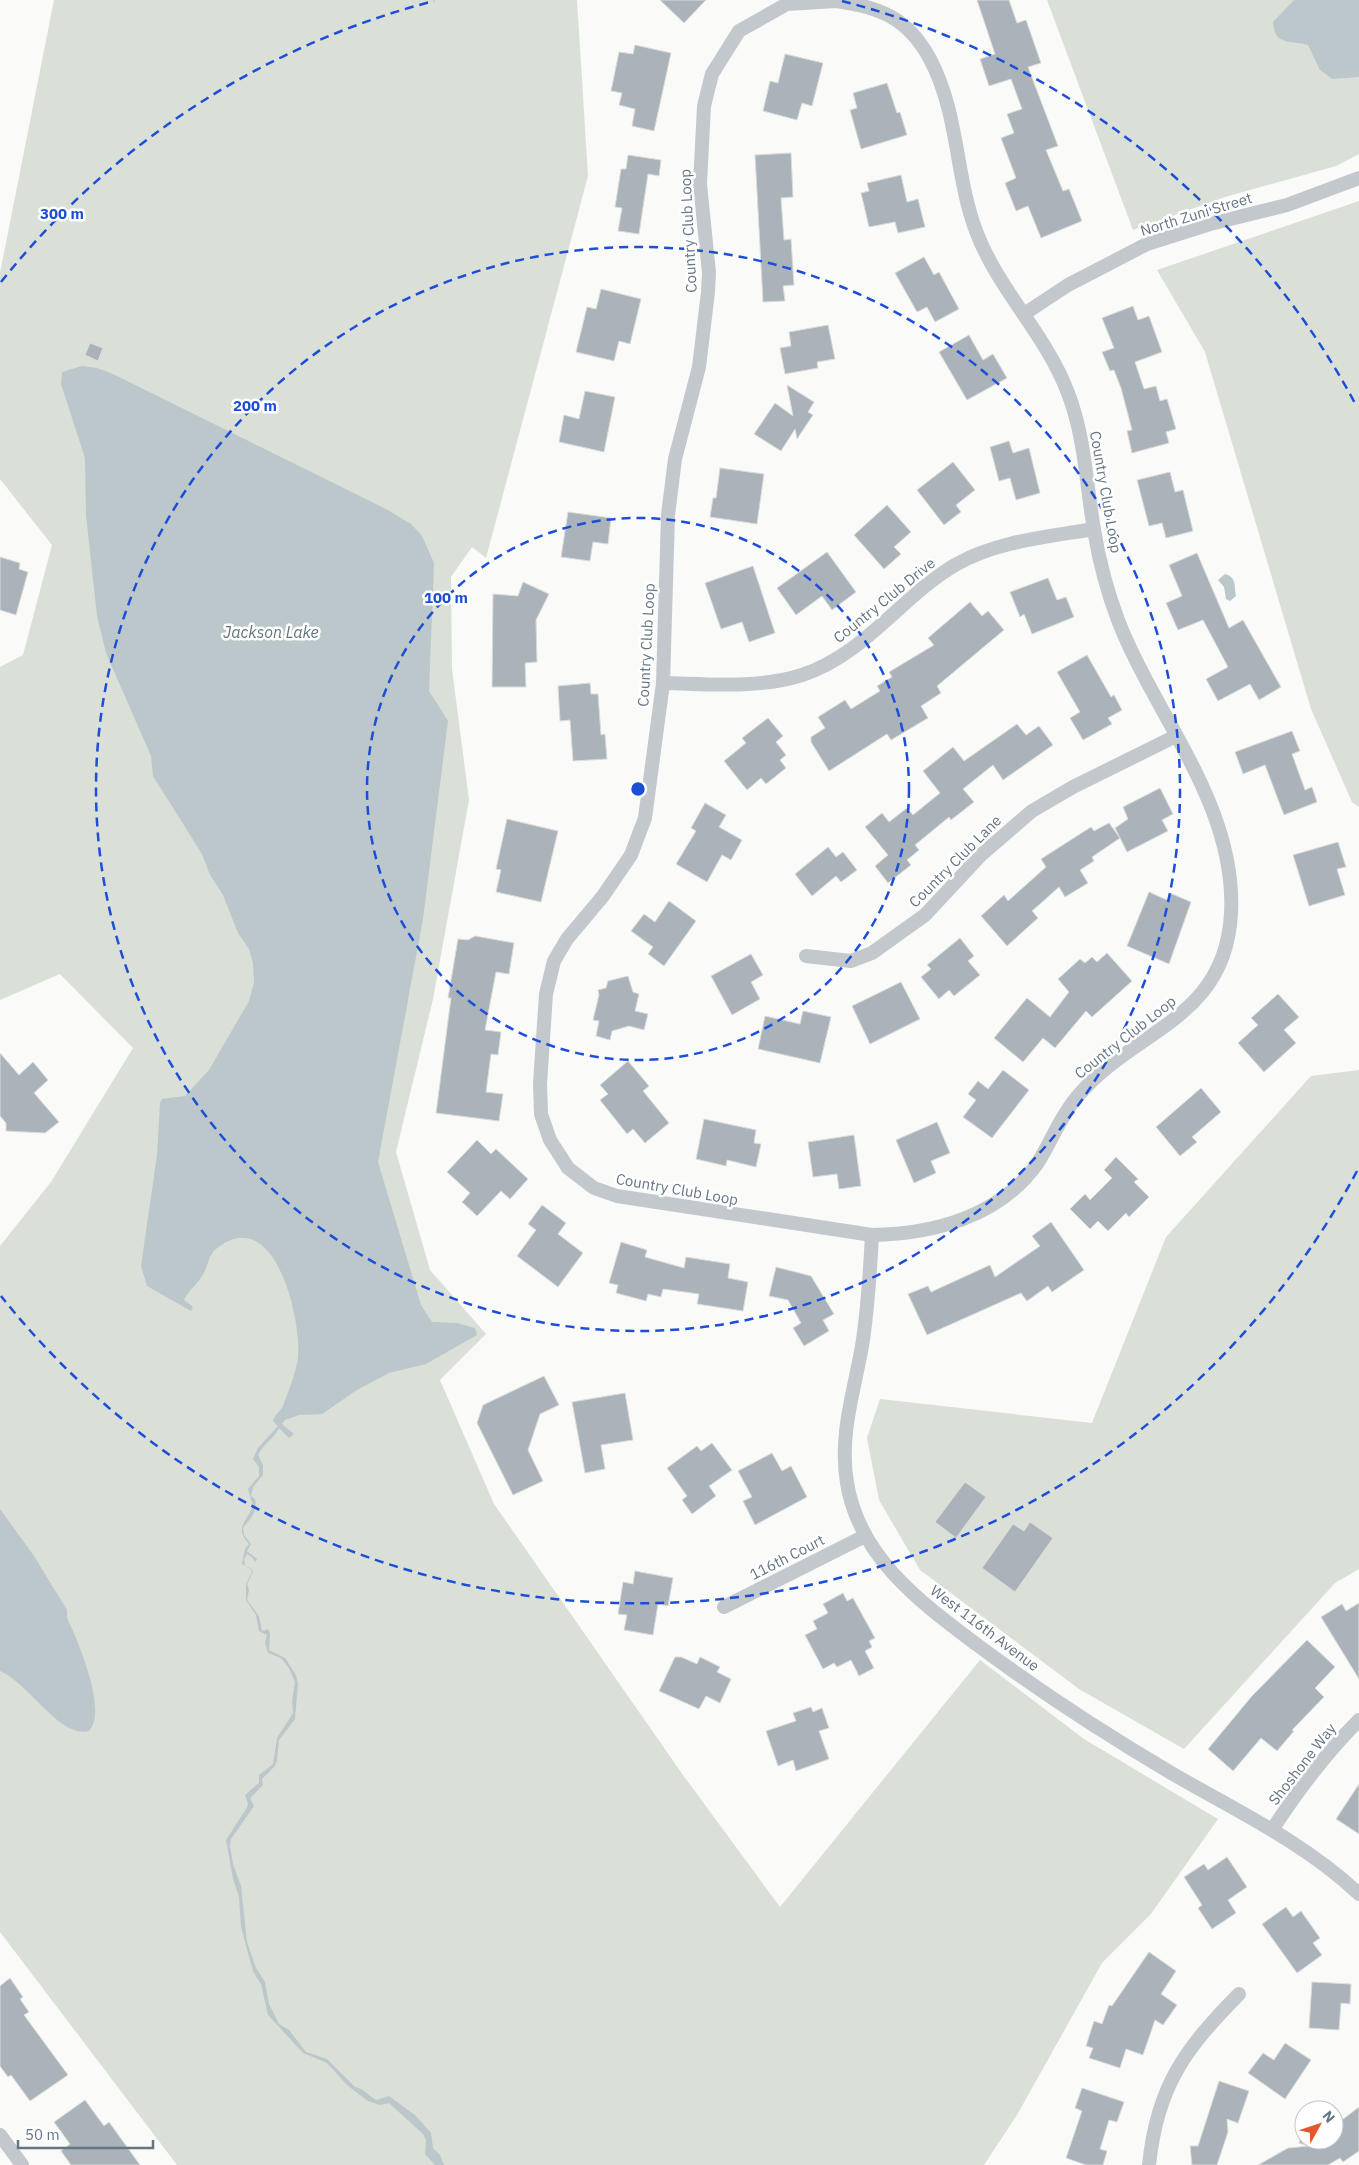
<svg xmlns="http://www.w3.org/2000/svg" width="1359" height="2165" viewBox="0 0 1359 2165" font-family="'IBM Plex Sans',sans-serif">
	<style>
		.green { fill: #dadfd7 }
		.water { fill: #bbc7cb }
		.building { fill: #aab3b9; stroke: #dcdcda }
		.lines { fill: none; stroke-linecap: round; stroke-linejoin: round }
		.minor { stroke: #c3c8cc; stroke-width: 14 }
		.ring { fill: none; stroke: #1d4ed8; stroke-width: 2.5; stroke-dasharray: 9 6 }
		.labels { text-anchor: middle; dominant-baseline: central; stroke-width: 5; stroke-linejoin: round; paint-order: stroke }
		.street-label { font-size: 15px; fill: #657683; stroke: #fff }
		.water-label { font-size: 16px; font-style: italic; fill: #60757c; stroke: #fff }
		.centre { fill: #1d4ed8; stroke: #fff; stroke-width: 2.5 }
		.ring-label { font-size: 15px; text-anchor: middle; font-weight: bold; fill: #1d4ed8; stroke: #fff; stroke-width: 5; stroke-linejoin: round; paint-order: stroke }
	</style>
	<rect width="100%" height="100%" fill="#fafaf8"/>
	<g class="green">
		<path d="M54 0H577L588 176 486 558 472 547 451 577 452 669 469 800 433 999 396 1152 430 1270 486 1334 440 1380 494 1504 683 1775 780 1907 980 1660 1084 1739 1218 1819 1151 1914 1102 1963 1017 2115 984 2165H177L0 1932V1246L51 1182 133 1048 60 974 0 1000V667L23 655 52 545 0 479V273Z"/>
		<path d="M1047 0H1359V154L1336 166 1225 197 1133 230Z"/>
		<path d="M1359 201V807L1352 802 1311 709 1205 352 1157 270Z"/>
		<path d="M1359 1070V1569L1335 1583 1184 1749 1079 1689 920 1570 879 1500 867 1438 880 1399 1092 1423 1166 1237 1311 1076Z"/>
	</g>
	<g class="water">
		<path d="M1294 0H1359V77L1332 79 1320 70 1308 45C1293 40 1274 47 1273 22Z"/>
		<path d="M82 366 97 368 113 374 386 509 411 524 422 536 434 563 429 691 448 721 423 919 378 1162 421 1305 432 1322 457 1323 475 1328 477 1335 426 1364 389 1373 357 1390 322 1414 299 1415 285 1420 282 1424 294 1434 289 1438 279 1428C274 1439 263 1444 258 1455L263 1465V1475L253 1487 251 1496 255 1499C258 1513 250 1518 243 1528L244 1535 251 1544 247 1551 257 1559 255 1562 252 1557 247 1554 244 1559 245 1566 251 1568 253 1572 247 1584 249 1590 247 1600 259 1616 262 1631 268 1629 270 1633 269 1650 285 1658 296 1675 298 1684 295 1719 279 1740 277 1761 274 1767 262 1779 263 1785 250 1798 254 1806 231 1839 230 1846 233 1864 241 1886 247 1942 256 1968 265 1982 269 2004 279 2024 289 2030 306 2052 327 2059 355 2087C363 2088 369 2096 376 2100L389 2096 416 2116 431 2133 433 2148 440 2155 444 2165H435L425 2154 426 2140 423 2134 389 2103 380 2105 368 2101 348 2086 327 2063 303 2053 268 2015 261 1984 253 1971 241 1927 239 1897 233 1879 226 1840 246 1809 248 1804 245 1795 259 1783V1775L273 1764 277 1738 293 1713 292 1701 295 1682 289 1668 281 1658 268 1653 265 1643 267 1635 259 1631 256 1615 246 1600V1584L252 1572 251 1569 242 1564 245 1549 249 1544C234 1527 246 1523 253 1506L248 1489 259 1476V1467L253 1459 258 1448 278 1426 273 1421C274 1415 280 1412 283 1406 288 1392 296 1373 298 1358 302 1319 274 1201 216 1249 208 1255 208 1268 202 1276 197 1285 188 1291 184 1300L193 1307 191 1311 147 1286 141 1266 157 1155 160 1103 162 1099 185 1096 209 1070 249 1001 254 983 253 963 249 949 238 933 223 895 210 875 202 854 153 776 151 756 106 653 97 616 86 515 85 458 61 384 62 372Z"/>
		<path d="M1225 574C1237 577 1234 587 1236 596L1230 601 1226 599 1224 587 1218 580Z"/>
		<path d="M0 1509 34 1556 67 1610V1618C78 1641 108 1711 89 1731 60 1739 29 1683 0 1671Z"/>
	</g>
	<g class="building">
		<path d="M660 0H706L684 23Z"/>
		<path d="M977 0H1009L1017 23 1026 20 1041 63 1028 67 1058 146 1046 150 1063 191 1069 189 1082 221 1041 238 1028 206 1016 211 1005 183 1016 178 1001 138 1014 133 1007 114 1022 109 1011 79 989 86 980 59 995 54Z"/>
		<path d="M635 45 671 53 654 131 632 126 635 109 619 105 622 93 611 91 619 52 633 54Z"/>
		<path d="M785 54 823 63 812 106 802 103 797 120 763 111 770 81 778 83Z"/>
		<path d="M887 83 897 113 900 112 907 135 861 149 850 110 857 108 853 93Z"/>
		<path d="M791 153 793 197 781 198 784 240 791 239 794 285 783 286 785 301 763 302 755 155Z"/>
		<path d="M628 155 661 160 659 176 648 174 639 234 618 231 622 208 615 207 621 169H626Z"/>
		<path d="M901 175 907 202 918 199 925 227 898 233 895 222 869 227 861 193 869 191 867 183Z"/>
		<path d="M924 257 934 275 939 272 959 309 935 322 927 307 917 312 895 273Z"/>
		<path d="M601 289 641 299 630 344 619 341 614 361 576 352 587 307 596 309Z"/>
		<path d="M1133 306 1138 320 1149 316 1162 352 1135 362 1144 389 1156 386 1160 401 1167 399 1176 429 1166 432 1169 443 1132 453 1127 431 1132 430 1121 388 1114 370 1110 371 1102 352 1114 348 1102 318Z"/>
		<path d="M828 325 835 359 817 362 818 368 785 374 780 348 791 346 789 332Z"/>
		<path d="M969 335 983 360 993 354 1007 378 967 400 939 352Z"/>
		<path d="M90 343 103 348 98 361 85 355Z"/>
		<path d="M787 385 814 402 808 412 813 415 797 439 795 429 781 451 754 434 775 403 793 416Z"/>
		<path d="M585 391 615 397 604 452 559 442 564 415 579 419Z"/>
		<path d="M1009 441 1013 453 1029 448 1040 493 1016 500 1010 478 999 481 990 447Z"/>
		<path d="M953 462 975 490 956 505 961 512 944 525 917 490Z"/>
		<path d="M720 468 764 474 757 524 710 517 713 498H716Z"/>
		<path d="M1170 472 1175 492 1183 490 1193 531 1166 538 1162 523 1149 526 1137 480Z"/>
		<path d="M887 505 911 532 894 547 901 554 884 569 854 535Z"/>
		<path d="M568 512 611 518 608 544 593 542 590 561 561 557Z"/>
		<path d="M827 552 856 592 832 610 822 596 796 615 777 588Z"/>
		<path d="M1197 553 1229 628 1243 620 1281 687 1259 700 1250 684 1218 701 1206 679 1228 667 1203 620 1178 630 1166 603 1182 596 1169 565Z"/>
		<path d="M0 557 20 563 19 569 28 572 16 615 0 610Z"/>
		<path d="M753 566 775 633 749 642 742 622 721 629 705 583Z"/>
		<path d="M1048 578 1057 600 1066 597 1074 617 1032 634 1024 614 1020 617 1010 592Z"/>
		<path d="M523 582 549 594 536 620 537 662 525 663 526 687H492L493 594 518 596Z"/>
		<path d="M970 602 982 616 988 611 1004 630 937 686 941 693 921 706 928 718 891 740 887 734 829 771 811 742V737L825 728 818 717 845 700 851 709 880 691 877 686 892 677 889 672 934 645 928 638Z"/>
		<path d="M1087 655 1111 697 1114 695 1122 710 1108 718 1112 724 1083 740 1070 718 1080 712 1057 672Z"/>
		<path d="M590 683 591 694H598L601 735 605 734 607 759 573 761 570 720 560 721 558 686Z"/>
		<path d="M768 718 783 736 776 742 786 755 780 760 786 768 766 784 761 778 747 790 724 761 746 743 742 738Z"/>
		<path d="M1017 724 1026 735 1039 726 1053 745 1003 780 993 765 963 789 974 802 951 820 949 817 915 845 919 850 907 860 911 865 888 883 875 866 888 855 865 827 882 813 889 822 907 808 913 815 940 793 923 771 953 747 964 761Z"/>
		<path d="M1292 731 1300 751 1292 754 1305 790 1312 787 1317 802 1284 815 1265 765 1243 774 1235 752Z"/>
		<path d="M1160 788 1173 814 1162 820 1168 831 1127 852 1115 828 1128 819 1123 807Z"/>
		<path d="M705 803 726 815 719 827 742 840 731 860 722 855 707 882 676 864 696 831 691 828Z"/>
		<path d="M507 819 558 831 541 902 496 892 501 870 496 869Z"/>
		<path d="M1109 823 1120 838 1092 857 1094 861 1080 870 1088 883 1065 897 1059 887 1032 911 1038 918 1007 946 981 916 1004 895 1008 901 1046 867 1041 859 1091 827 1094 831Z"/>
		<path d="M1338 842 1346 867 1337 869 1345 895 1309 906 1293 855Z"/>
		<path d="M828 847 836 857 843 852 857 870 841 882 836 876 812 896 795 874Z"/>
		<path d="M1149 892 1167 900 1170 893 1191 902 1169 964 1127 946Z"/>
		<path d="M669 901 696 921 664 966 648 954 653 947 631 931 644 914 655 922Z"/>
		<path d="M475 936 514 943 509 974 496 972 485 1030 501 1032 498 1055 491 1054 486 1092 503 1094 499 1121 436 1113 451 998H448L458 939 468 940Z"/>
		<path d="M960 938 974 956 968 961 980 975 954 996 949 990 939 999 921 977 931 969 927 965Z"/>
		<path d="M1107 953 1132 981 1092 1017 1086 1011 1055 1048 1043 1038 1023 1062 994 1038 1027 998 1050 1017 1069 992 1058 979 1080 959 1085 963 1092 957 1097 962Z"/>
		<path d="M751 954 763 975 751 982 760 999 732 1015 711 976Z"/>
		<path d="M628 976 633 992 639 994 635 1011 648 1014 644 1030 629 1026 612 1031 610 1040 596 1036 599 1021 593 1020 599 995 598 990 606 988 608 981Z"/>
		<path d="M901 982 920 1019 870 1044 852 1006Z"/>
		<path d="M1278 994 1299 1017 1284 1030 1296 1043 1264 1072 1238 1043 1258 1025 1251 1018Z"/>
		<path d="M803 1011 831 1017 820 1063 758 1049 765 1016 800 1024Z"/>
		<path d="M0 1053 19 1075 33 1062 48 1080 34 1093 59 1122 45 1133 6 1131V1123L0 1116Z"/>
		<path d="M628 1061 649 1086 643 1091 669 1123 645 1143 633 1129 627 1134 600 1100 608 1094 600 1085Z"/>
		<path d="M1003 1070 1029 1090 992 1138 963 1117 976 1100 968 1094 978 1081 988 1089Z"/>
		<path d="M1201 1088 1221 1112 1192 1137 1197 1142 1180 1156 1156 1127Z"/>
		<path d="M704 1119 756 1130 754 1143 761 1144 756 1167 727 1160 726 1166 696 1159Z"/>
		<path d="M937 1122 950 1153 931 1161 936 1173 914 1183 896 1140Z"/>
		<path d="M854 1135 861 1186 839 1189 837 1174 813 1177 808 1142Z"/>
		<path d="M477 1140 491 1154 496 1149 528 1179 510 1199 501 1191 477 1216 462 1202 470 1193 447 1172Z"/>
		<path d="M1116 1157 1138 1179 1134 1182 1149 1197 1129 1217 1126 1213 1108 1231 1098 1221 1090 1229 1070 1209 1085 1194 1090 1200 1112 1178 1104 1170Z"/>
		<path d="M542 1205 566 1223 558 1234 583 1253 558 1287 517 1256 536 1230 528 1224Z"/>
		<path d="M1051 1222 1084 1270 1052 1292 1048 1286 1027 1301 1021 1293 927 1335 908 1294 928 1286 931 1292 990 1265 995 1277 1040 1246 1032 1236Z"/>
		<path d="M621 1242 647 1250 645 1257 684 1268 686 1257 730 1264 728 1278 748 1282 743 1311 697 1304 699 1294 663 1289 661 1297 648 1294 646 1301 616 1293 618 1285 609 1283Z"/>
		<path d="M776 1267 811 1276 834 1314 823 1320 829 1331 804 1346 793 1328 801 1323 788 1300 769 1296Z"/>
		<path d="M544 1376 559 1405 540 1414 528 1450 543 1481 513 1495 477 1423 483 1405Z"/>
		<path d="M625 1393 633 1440 601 1445 605 1469 585 1473 572 1402Z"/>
		<path d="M712 1443 732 1470 709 1486 716 1496 692 1514 682 1500 687 1496 667 1468 697 1446 701 1451Z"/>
		<path d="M772 1453 782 1471 791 1466 807 1497 755 1525 743 1501 752 1497 738 1471Z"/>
		<path d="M965 1482 986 1497 956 1538 935 1522Z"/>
		<path d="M1030 1522 1053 1538 1015 1592 982 1568 1013 1524 1024 1531Z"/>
		<path d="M635 1571 673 1578 668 1606 658 1604 653 1635 624 1630 627 1615 618 1614 623 1582 633 1584Z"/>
		<path d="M843 1593 847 1601 853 1598 875 1638 869 1641 872 1647 865 1651 874 1668 859 1676 851 1660 837 1667 834 1663 823 1669 805 1635 817 1629 813 1621 828 1613 823 1604Z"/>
		<path d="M1359 1603V1679L1321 1617 1342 1604 1346 1611Z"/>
		<path d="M1307 1640 1335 1667 1315 1688 1324 1697 1292 1730 1294 1731 1277 1751 1261 1738 1233 1771 1208 1749 1252 1696Z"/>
		<path d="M675 1657H681L697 1664 700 1657 720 1667 717 1672 731 1679 720 1703 706 1696 699 1709 659 1691Z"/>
		<path d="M811 1707 813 1712 822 1708 829 1728 819 1731 829 1759 796 1771 793 1760 778 1766 766 1731 796 1721 793 1713Z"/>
		<path d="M1359 1784V1834L1336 1819Z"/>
		<path d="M1227 1857 1247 1887 1228 1900 1236 1913 1212 1929 1198 1908 1202 1905 1184 1877 1204 1864 1208 1870Z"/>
		<path d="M1286 1907 1293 1917 1301 1911 1320 1938 1313 1943 1322 1955 1297 1973 1262 1924Z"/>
		<path d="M1149 1952 1176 1971 1161 1994 1177 2005 1163 2025 1155 2020 1143 2055 1126 2049 1120 2068 1089 2058 1093 2048 1086 2046 1094 2021 1102 2024 1109 2005 1112 2006Z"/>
		<path d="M10 1978 23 1997 20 1999 29 2012 24 2015 68 2075 30 2101 11 2075 8 2077 0 2066V1986Z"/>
		<path d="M1312 1982 1351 1984 1350 2004 1341 2003 1339 2030 1309 2028Z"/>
		<path d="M1285 2043 1311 2060 1285 2099 1248 2073 1263 2053 1274 2060Z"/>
		<path d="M1219 2081 1249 2091 1238 2123 1227 2119 1228 2132 1217 2165H1192L1190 2146H1198Z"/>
		<path d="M1082 2088 1124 2102 1117 2122 1109 2120 1100 2149 1107 2151 1103 2165H1086L1066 2158 1082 2111 1075 2108Z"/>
		<path d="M85 2100 104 2126 109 2122 140 2165H71L61 2151 70 2144 54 2122Z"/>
		<path d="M1359 2107V2151L1343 2162 1340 2158 1328 2165H1258L1288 2148 1309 2146 1299 2143 1300 2140H1334V2126Z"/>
	</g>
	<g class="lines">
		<g class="minor">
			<path d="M836 1C880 7 908 18 930 59 959 114 955 175 976 231 998 290 1046 334 1068 393 1085 437 1086 483 1094 530 1099 560 1107 591 1118 620 1155 716 1237 805 1231 914 1225 1021 1133 1029 1077 1097 1060 1117 1051 1142 1037 1164 999 1217 933 1234 872 1235L617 1196 594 1188 568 1168 550 1140 541 1114 540 1084 546 994 554 961 567 939 603 896 631 855 645 818 663 683 668 515 675 459 699 367 708 292 709 273 700 184 704 106 712 74 739 31 787 4Z"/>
			<path d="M1024 314 1068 285 1147 244 1210 224 1287 205 1359 178"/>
			<path d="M663 683C709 684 758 689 802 675 864 655 901 597 955 565 997 541 1047 537 1094 529"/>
			<path d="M806 956 851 961 872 953 925 915 981 855 1032 811 1073 787 1176 736"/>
			<path d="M872 1235C870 1273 868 1309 862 1346 854 1392 839 1435 847 1483 859 1557 920 1602 976 1644 1039 1691 1105 1734 1173 1774 1237 1811 1305 1843 1359 1894"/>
			<path d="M724 1607 865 1536"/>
			<path d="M1272 1830C1298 1790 1325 1754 1359 1720"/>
			<path d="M0 2135 22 2165"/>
			<path d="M1149 2165C1157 2086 1185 2049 1239 1994"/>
		</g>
	</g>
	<g class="ring">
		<circle cx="638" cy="789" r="271"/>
		<circle cx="638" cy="789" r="542"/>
		<path d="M1357 1171A814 814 0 0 1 1 1296M1 282A814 814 0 0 1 434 1M842 1A814 814 0 0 1 1357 407"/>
	</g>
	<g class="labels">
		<g class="street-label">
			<text transform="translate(1196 214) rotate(-17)">North Zuni Street</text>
			<text transform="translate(688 231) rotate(-93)">Country Club Loop</text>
			<text transform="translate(1106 492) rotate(80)">Country Club Loop</text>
			<text transform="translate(884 600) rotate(-39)">Country Club Drive</text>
			<text transform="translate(646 645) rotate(-87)">Country Club Loop</text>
			<text transform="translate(955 861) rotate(-45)">Country Club Lane</text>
			<text transform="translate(1125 1037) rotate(-38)">Country Club Loop</text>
			<text transform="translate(677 1189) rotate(10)">Country Club Loop</text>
			<text transform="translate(787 1557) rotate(-27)">116th Court</text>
			<text transform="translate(985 1628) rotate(37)">West 116th Avenue</text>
			<text transform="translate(1302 1764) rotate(-52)">Shoshone Way</text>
		</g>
		<g class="water-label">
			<text x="271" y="632">Jackson Lake</text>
		</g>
	</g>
	<circle cx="638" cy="789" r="8" class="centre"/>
	<g class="ring-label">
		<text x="62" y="219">300 m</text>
		<text x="255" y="411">200 m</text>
		<text x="446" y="603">100 m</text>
	</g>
	<g transform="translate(1319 2125) rotate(50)"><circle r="24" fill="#ffffff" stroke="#c1c8cd"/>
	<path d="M0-4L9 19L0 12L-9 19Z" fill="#e4572e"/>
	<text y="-8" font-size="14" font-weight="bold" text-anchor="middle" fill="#657683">N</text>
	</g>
	<path d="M18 2140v8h135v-8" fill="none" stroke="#657683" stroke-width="2.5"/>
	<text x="25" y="2140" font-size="15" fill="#657683" stroke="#ffffff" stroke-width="4" paint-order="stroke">50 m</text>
</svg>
